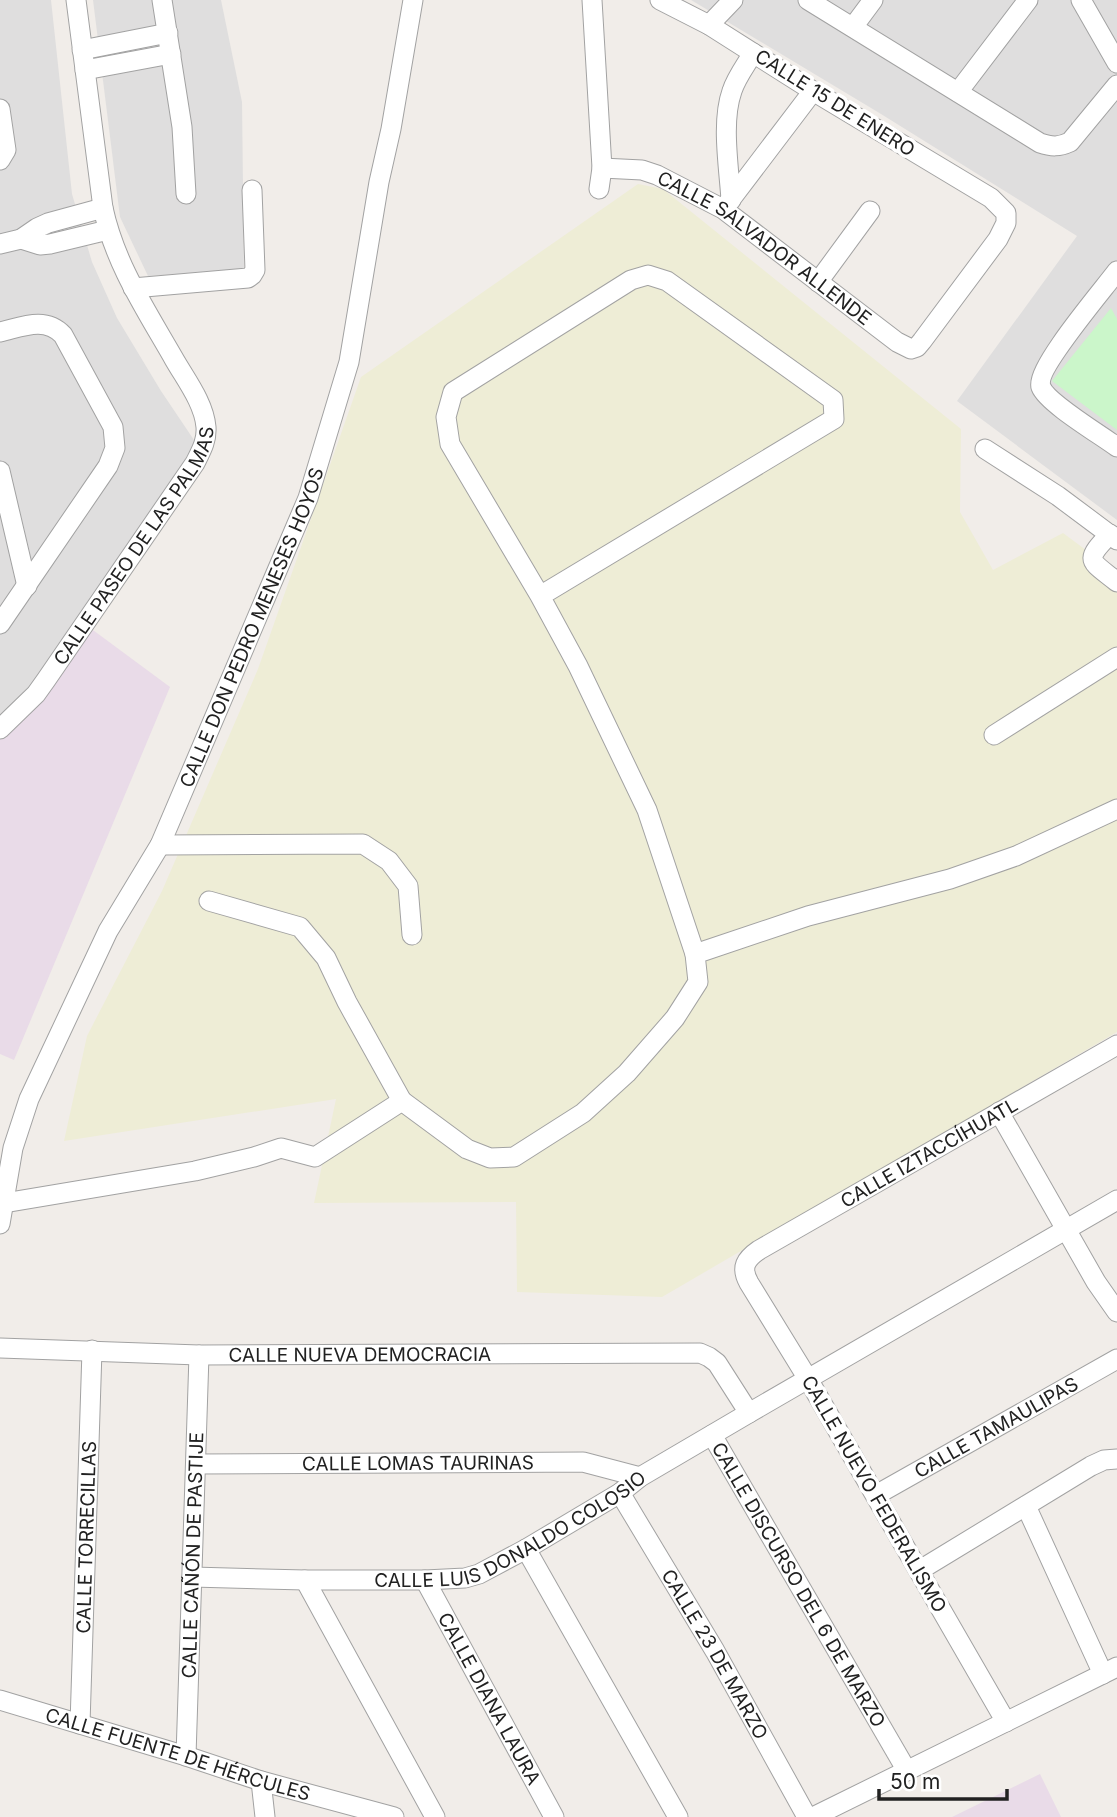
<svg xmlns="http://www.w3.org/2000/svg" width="1117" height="1817" viewBox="0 0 1117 1817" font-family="Inter,sans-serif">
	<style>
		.residential { fill: #dfdede }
		.industrial { fill: #e9dbe8 }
		.farmland { fill: #eeedd6 }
		.park { fill: #cbf6ca }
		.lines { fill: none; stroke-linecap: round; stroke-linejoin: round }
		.minor-casing { stroke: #a2a2a2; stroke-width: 21 }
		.minor { stroke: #fff; stroke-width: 19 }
		.labels { text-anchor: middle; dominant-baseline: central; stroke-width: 7; stroke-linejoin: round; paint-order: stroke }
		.street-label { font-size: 19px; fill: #212121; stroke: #fff }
	</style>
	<rect width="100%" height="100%" fill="#f1ede9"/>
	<g class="residential">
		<path d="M0 0H51L72 194 92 262 117 318 161 391 196 443 32 688 0 717Z"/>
		<path d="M93 0H221L242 102 244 270 148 276 120 217Z"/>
		<path d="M691 0H1117V520L957 401 1077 236 881 114Z"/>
	</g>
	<g class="industrial">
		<path d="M78 619 170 687 14 1060 0 1054V717L32 688Z"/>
		<path d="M1040 1774 1061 1817H952Z"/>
	</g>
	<path class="farmland" d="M638 184 663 189 961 429 960 512 993 570 1063 533 1117 573V1032L662 1297 517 1292 516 1202 314 1203 336 1099 64 1141 87 1036 162 891 258 669 361 377Z"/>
	<path class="park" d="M1111 308 1117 319V430L1052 381Z"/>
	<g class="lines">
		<defs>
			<g id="minor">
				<path d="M162 0 182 127 186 194"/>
				<path d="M592 0 602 168 599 189"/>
				<path d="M808 0 1040 143C1052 147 1059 147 1070 142L1117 85"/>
				<path d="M1081 0 1117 63"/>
				<path d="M709 25 733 0"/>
				<path d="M853 27 873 0"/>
				<path d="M82 50 168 33"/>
				<path d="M85 70 171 54"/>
				<path d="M958 92 1028 0"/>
				<path d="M0 109 6 150 0 160"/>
				<path id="s1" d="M602 168 642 170 657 175 723 209 897 342 911 349 917 347 922 341 998 239 1006 223V213L991 198 813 91 709 25 660 0"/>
				<path d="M731 200C729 167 721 122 732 91 736 78 746 65 753 53"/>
				<path d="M728 203 813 91"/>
				<path d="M21 239 40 245 50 244 108 230"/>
				<path d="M0 244 21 239 37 228 48 223 103 208"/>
				<path d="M1117 271C1103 290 1035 369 1041 387 1047 403 1101 435 1117 447"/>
				<path d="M818 282 870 211"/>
				<path d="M133 288 248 278 252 275 255 270 252 190"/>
				<path d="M0 332C22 327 45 316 63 335L113 427 115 448 108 466 0 624"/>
				<path d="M985 449 1058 496 1117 540"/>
				<path d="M0 471 27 586"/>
				<path d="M1110 534C1083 562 1090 560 1117 582"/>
				<path d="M540 596 834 419 833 400 667 281 648 275 631 280 453 392 446 417 450 444 540 596 578 666 647 810 695 954"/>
				<path id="s2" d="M0 729 36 694 46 680 195 463C201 451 207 441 206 427 204 403 186 380 174 359 146 310 115 264 103 208L76 0"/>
				<path d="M994 735 1117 657"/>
				<path d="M160 845 363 844 389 861 408 886 412 935"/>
				<path d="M209 901 300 927 326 958 347 1002 402 1101"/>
				<path d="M999 1112 1096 1282 1117 1312"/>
				<path d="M4 1203 195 1171 254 1157 281 1148 315 1157 402 1101 467 1149 490 1158 514 1157 583 1113 627 1073 675 1018 698 982 695 954 808 916 950 879 1016 856 1117 809"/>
				<path id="s3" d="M0 1224 13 1148 29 1099 108 931 160 845 308 498 349 362 379 182 391 129 413 0"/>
				<path id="s4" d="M0 1348 199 1355 700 1353 709 1357 717 1363 749 1413"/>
				<path id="s5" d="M712 1435 907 1771"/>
				<path id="s6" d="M196 1464 583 1462 640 1477"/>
				<path id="s7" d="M620 1493 715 1651 807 1817"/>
				<path id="s8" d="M876 1495 1117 1359"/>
				<path d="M1026 1506 1103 1674"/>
				<path d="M526 1549 678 1817"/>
				<path d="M920 1570 1091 1466 1104 1460 1117 1459"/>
				<path id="s9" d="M192 1577 305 1580H425L465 1578 479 1574 526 1549 620 1493 640 1477 749 1413 1117 1200"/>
				<path d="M305 1580 435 1817"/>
				<path id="s10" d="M425 1580 554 1817"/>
				<path id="s11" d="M0 1700 186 1756 261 1781 394 1817"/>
				<path id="s12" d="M1006 1722 808 1379 749 1283C740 1267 746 1259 759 1250L1117 1045"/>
				<path id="s13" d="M80 1724 92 1350"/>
				<path id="s14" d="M186 1756 199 1355"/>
				<path d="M261 1781 265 1817"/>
				<path d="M813 1817 1117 1667"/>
			</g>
		</defs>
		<use href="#minor" class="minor-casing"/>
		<use href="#minor" class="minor"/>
	</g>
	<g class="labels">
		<g class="street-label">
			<text transform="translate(835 103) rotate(32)">CALLE 15 DE ENERO</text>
			<text stroke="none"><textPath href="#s1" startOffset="186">CALLE SALVADOR ALLENDE</textPath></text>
			<text stroke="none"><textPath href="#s2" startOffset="229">CALLE PASEO DE LAS PALMAS</textPath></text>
			<text stroke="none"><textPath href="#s3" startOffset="651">CALLE DON PEDRO MENESES HOYOS</textPath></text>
			<text stroke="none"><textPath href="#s12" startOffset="744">CALLE IZTACCÍHUATL</textPath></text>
			<text stroke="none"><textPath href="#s4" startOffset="360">CALLE NUEVA DEMOCRACIA</textPath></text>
			<text stroke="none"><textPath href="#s8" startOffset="138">CALLE TAMAULIPAS</textPath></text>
			<text stroke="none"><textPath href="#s6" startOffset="222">CALLE LOMAS TAURINAS</textPath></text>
			<text transform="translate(874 1494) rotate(60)">CALLE NUEVO FEDERALISMO</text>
			<text stroke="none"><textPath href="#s9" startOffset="331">CALLE LUIS DONALDO COLOSIO</textPath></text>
			<text stroke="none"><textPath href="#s13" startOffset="187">CALLE TORRECILLAS</textPath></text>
			<text stroke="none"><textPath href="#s14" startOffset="201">CALLE CAÑÓN DE PASTIJE</textPath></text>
			<text stroke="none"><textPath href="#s5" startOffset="173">CALLE DISCURSO DEL 6 DE MARZO</textPath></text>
			<text stroke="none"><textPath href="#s7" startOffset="187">CALLE 23 DE MARZO</textPath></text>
			<text stroke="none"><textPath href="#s10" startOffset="135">CALLE DIANA LAURA</textPath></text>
			<text stroke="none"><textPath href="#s11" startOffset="186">CALLE FUENTE DE HÉRCULES</textPath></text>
		</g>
	</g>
	<path d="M879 1789v10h128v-10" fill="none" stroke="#212121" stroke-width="3.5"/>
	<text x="890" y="1789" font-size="21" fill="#212121" stroke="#ffffff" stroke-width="5" paint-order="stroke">50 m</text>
</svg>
